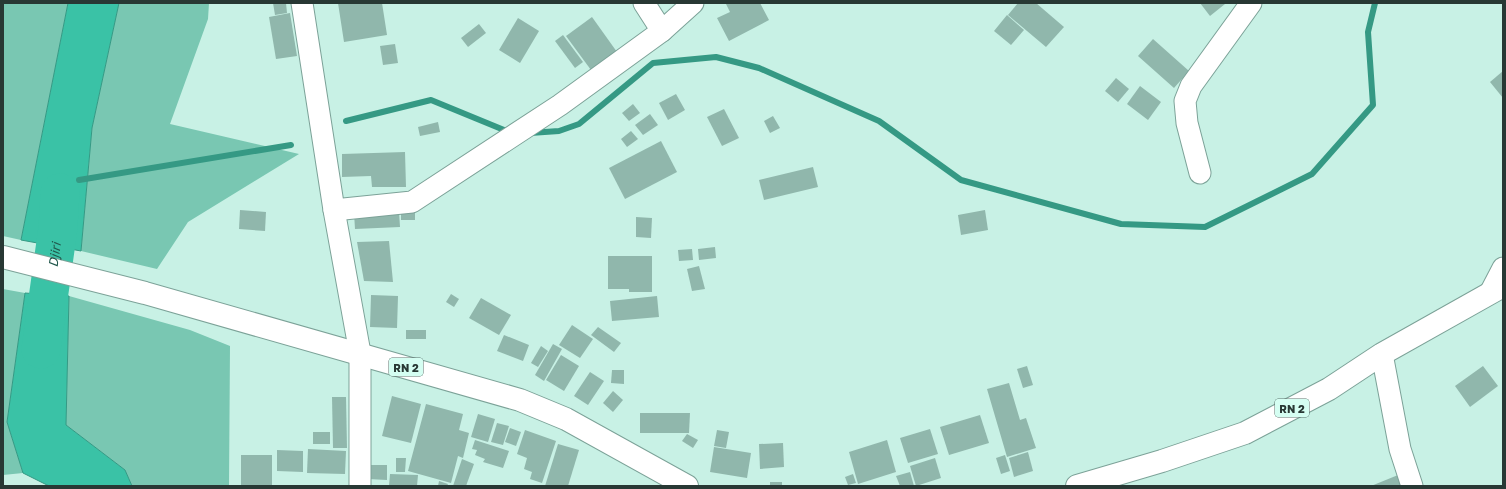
<svg xmlns="http://www.w3.org/2000/svg" width="1506" height="489" viewBox="0 0 1506 489" font-family="'Golos Text',sans-serif">
	<style>
		.green { fill: #79c7b2 }
		.water { fill: #3ac2a6; stroke: #359984 }
		.lines { fill: none; stroke-linecap: round; stroke-linejoin: round }
		.stream { stroke: #359984; stroke-width: 6 }
		.river { stroke: #3ac2a6; stroke-width: 39 }
		.building { fill: #90b7ac }
		.street-casing { stroke: #7ca298; stroke-width: 23 }
		.highway-casing { stroke: #7ca298; stroke-width: 24 }
		.street { stroke: #fff; stroke-width: 21 }
		.highway { stroke: #fff; stroke-width: 22 }
		.labels { text-anchor: middle; dominant-baseline: central; stroke-width: 4; stroke-linejoin: round; paint-order: stroke }
		.shield { fill: #d5fef2; stroke: #5c736d; stroke-width: 1 }
		.shield-label { font-size: 11px; font-weight: bold; fill: #283834 }
		.water-label { font-size: 13px; font-style: italic; fill: #21574b; stroke: #d5fef2 }
	</style>
	<rect width="100%" height="100%" fill="#c8f1e5"/>
	<g class="green">
		<path d="M3 3H68L21 240 3 236Z"/>
		<path d="M119 3H209L208 19 170 124 299 154 188 222 157 269 81 251 92 128Z"/>
		<path d="M3 289 25 293 7 422 23 473 3 475Z"/>
		<path d="M69 296 190 330 230 346 229 486H132L125 470 66 425Z"/>
	</g>
	<g class="water">
		<path d="M68 3H119L92 128 81 251 21 240Z"/>
		<path d="M25 293 69 296 66 425 125 470 132 486H49L23 473 7 422Z"/>
	</g>
	<g class="lines">
		<g class="stream">
			<path d="M346 121 431 100 509 132"/>
			<path d="M530 133 559 131 579 124 653 63 716 57 759 68 879 121 961 180 1121 224 1205 227 1312 174 1373 105 1368 32 1375 3"/>
			<path d="M79 180 291 145"/>
		</g>
		<path class="river" id="s1" d="M41 349 58 228 60 193"/>
	</g>
	<g class="building">
		<path d="M273 3H286L287 13 275 15Z"/>
		<path d="M338 3H382L387 35 344 42Z"/>
		<path d="M728 3H760L769 20 729 41 717 18 730 12 726 4Z"/>
		<path d="M1018 3H1036L1064 27 1046 47 1008 15Z"/>
		<path d="M1200 3H1224L1225 4 1210 16Z"/>
		<path d="M290 13 297 56 276 59 269 17Z"/>
		<path d="M1007 15 1024 30 1011 45 994 31Z"/>
		<path d="M592 17 617 52 591 70 566 36Z"/>
		<path d="M518 18 539 31 520 63 499 50Z"/>
		<path d="M479 24 486 33 468 47 461 38Z"/>
		<path d="M563 35 583 62 575 68 555 41Z"/>
		<path d="M1153 39 1189 71 1174 88 1138 56Z"/>
		<path d="M395 44 398 63 383 65 380 46Z"/>
		<path d="M1503 71V98L1490 82Z"/>
		<path d="M1116 78 1129 89 1118 102 1105 91Z"/>
		<path d="M1140 86 1161 102 1148 120 1127 104Z"/>
		<path d="M676 94 685 110 668 120 659 103Z"/>
		<path d="M633 104 640 113 629 121 622 113Z"/>
		<path d="M724 109 739 138 722 146 707 117Z"/>
		<path d="M650 114 658 125 643 135 635 125Z"/>
		<path d="M773 116 780 128 770 133 764 121Z"/>
		<path d="M438 122 440 132 420 136 418 127Z"/>
		<path d="M631 131 638 139 627 147 621 139Z"/>
		<path d="M661 141 677 172 625 199 609 168Z"/>
		<path d="M405 152 406 187H372L371 176 342 177V154Z"/>
		<path d="M813 167 818 187 764 200 759 180Z"/>
		<path d="M240 210 266 212 265 231 239 229Z"/>
		<path d="M985 210 988 230 961 235 958 215Z"/>
		<path d="M399 211 400 227 355 229 354 213Z"/>
		<rect x="401" y="212" width="14" height="8"/>
		<path d="M636 217 652 218 651 238 636 237Z"/>
		<path d="M389 241 393 282 364 281 357 242Z"/>
		<path d="M715 247 716 258 699 260 698 249Z"/>
		<path d="M692 249 693 260 679 261 678 250Z"/>
		<path d="M608 256H652V292H629V289H608Z"/>
		<path d="M699 266 705 289 692 291 687 269Z"/>
		<path d="M451 294 459 299 454 307 446 302Z"/>
		<path d="M371 295 398 296 397 328 370 327Z"/>
		<path d="M657 296 659 317 612 321 610 301Z"/>
		<path d="M481 298 511 315 499 335 469 318Z"/>
		<path d="M572 325 593 339 580 358 559 345Z"/>
		<path d="M598 327 621 343 614 352 591 335Z"/>
		<rect x="406" y="330" width="20" height="9"/>
		<path d="M504 335 529 345 523 361 497 351Z"/>
		<path d="M553 344 562 349 544 381 535 375Z"/>
		<path d="M541 346 548 351 538 367 531 363Z"/>
		<path d="M561 355 579 366 564 391 546 380Z"/>
		<path d="M1027 366 1033 385 1023 388 1017 369Z"/>
		<path d="M1483 366 1498 386 1470 407 1455 386Z"/>
		<path d="M612 370H624V384L611 383Z"/>
		<path d="M590 372 604 381 588 405 574 396Z"/>
		<path d="M1009 383 1020 420 1026 418 1036 448 1007 457 987 389Z"/>
		<path d="M613 391 623 400 613 412 603 403Z"/>
		<path d="M392 396 421 404 411 443 382 436Z"/>
		<path d="M332 397H346L347 448H333Z"/>
		<path d="M426 404 463 414 459 430 469 433 463 458 458 456 451 483 408 471Z"/>
		<path d="M640 413H690L689 433H640Z"/>
		<path d="M478 414 495 419 488 442 471 437Z"/>
		<path d="M980 415 989 443 949 455 940 427Z"/>
		<path d="M497 423 509 426 503 445 491 442Z"/>
		<path d="M510 428 521 432 516 446 505 442Z"/>
		<path d="M930 429 938 454 908 463 900 438Z"/>
		<path d="M525 430 556 441 542 483 530 479 532 472 524 469 527 458 517 454Z"/>
		<path d="M717 430 729 432 726 448 714 446Z"/>
		<rect x="313" y="432" width="17" height="12"/>
		<path d="M687 434 698 440 693 448 682 441Z"/>
		<path d="M475 440 509 451 503 468 483 462 485 459 475 455 477 450 472 449Z"/>
		<path d="M887 440 896 472 858 484 849 452Z"/>
		<path d="M783 443 784 467 760 469 759 444Z"/>
		<path d="M558 444 579 450 568 486H545Z"/>
		<path d="M714 447 751 453 747 478 710 472Z"/>
		<path d="M308 449 346 451 345 474 307 473Z"/>
		<path d="M277 450 303 451V472L277 471Z"/>
		<path d="M1028 452 1033 471 1014 477 1009 458Z"/>
		<rect x="241" y="455" width="31" height="31"/>
		<path d="M1005 455 1010 471 1001 474 996 458Z"/>
		<path d="M396 458H406L405 472H396Z"/>
		<path d="M935 458 941 478 916 486 910 466Z"/>
		<path d="M462 459 474 464 466 486H453Z"/>
		<path d="M368 465H387V480L368 479Z"/>
		<path d="M910 472 914 486H900L896 476Z"/>
		<path d="M1403 473 1409 486H1371Z"/>
		<path d="M390 474 418 475 417 486H389Z"/>
		<path d="M853 474 856 483 848 485 845 477Z"/>
		<path d="M439 481 448 484 447 486H438Z"/>
		<rect x="770" y="482" width="12" height="4"/>
	</g>
	<g class="lines">
		<defs>
			<g id="street">
				<path d="M302 3 334 210 360 353V486"/>
				<path d="M644 3 662 31"/>
				<path d="M1200 173 1187 123 1185 101 1191 86 1251 3"/>
				<path d="M334 210 412 202 560 105 662 31 693 3"/>
				<path d="M1490 293 1503 268"/>
				<path d="M1382 354 1400 449 1412 486"/>
			</g>
			<g id="highway">
				<path d="M3 257 145 293 520 400 566 419 687 486"/>
				<path d="M1077 486 1162 461 1245 433 1329 389 1382 354 1503 286"/>
			</g>
		</defs>
		<use href="#street" class="street-casing"/>
		<use href="#highway" class="highway-casing"/>
		<use href="#street" class="street"/>
		<use href="#highway" class="highway"/>
	</g>
	<g class="labels">
		<g class="shield">
			<rect x="389" y="358" width="34" height="18" rx="3"/>
			<rect x="1275" y="399" width="34" height="18" rx="3"/>
		</g>
		<g class="shield-label">
			<text x="406" y="367">RN 2</text>
			<text x="1292" y="408">RN 2</text>
		</g>
		<g class="water-label">
			<text stroke="none"><textPath href="#s1" startOffset="95">Djiri</textPath></text>
		</g>
	</g>
	<rect width="1506" height="489" fill="none" stroke="#283834" stroke-width="8"/>
</svg>
